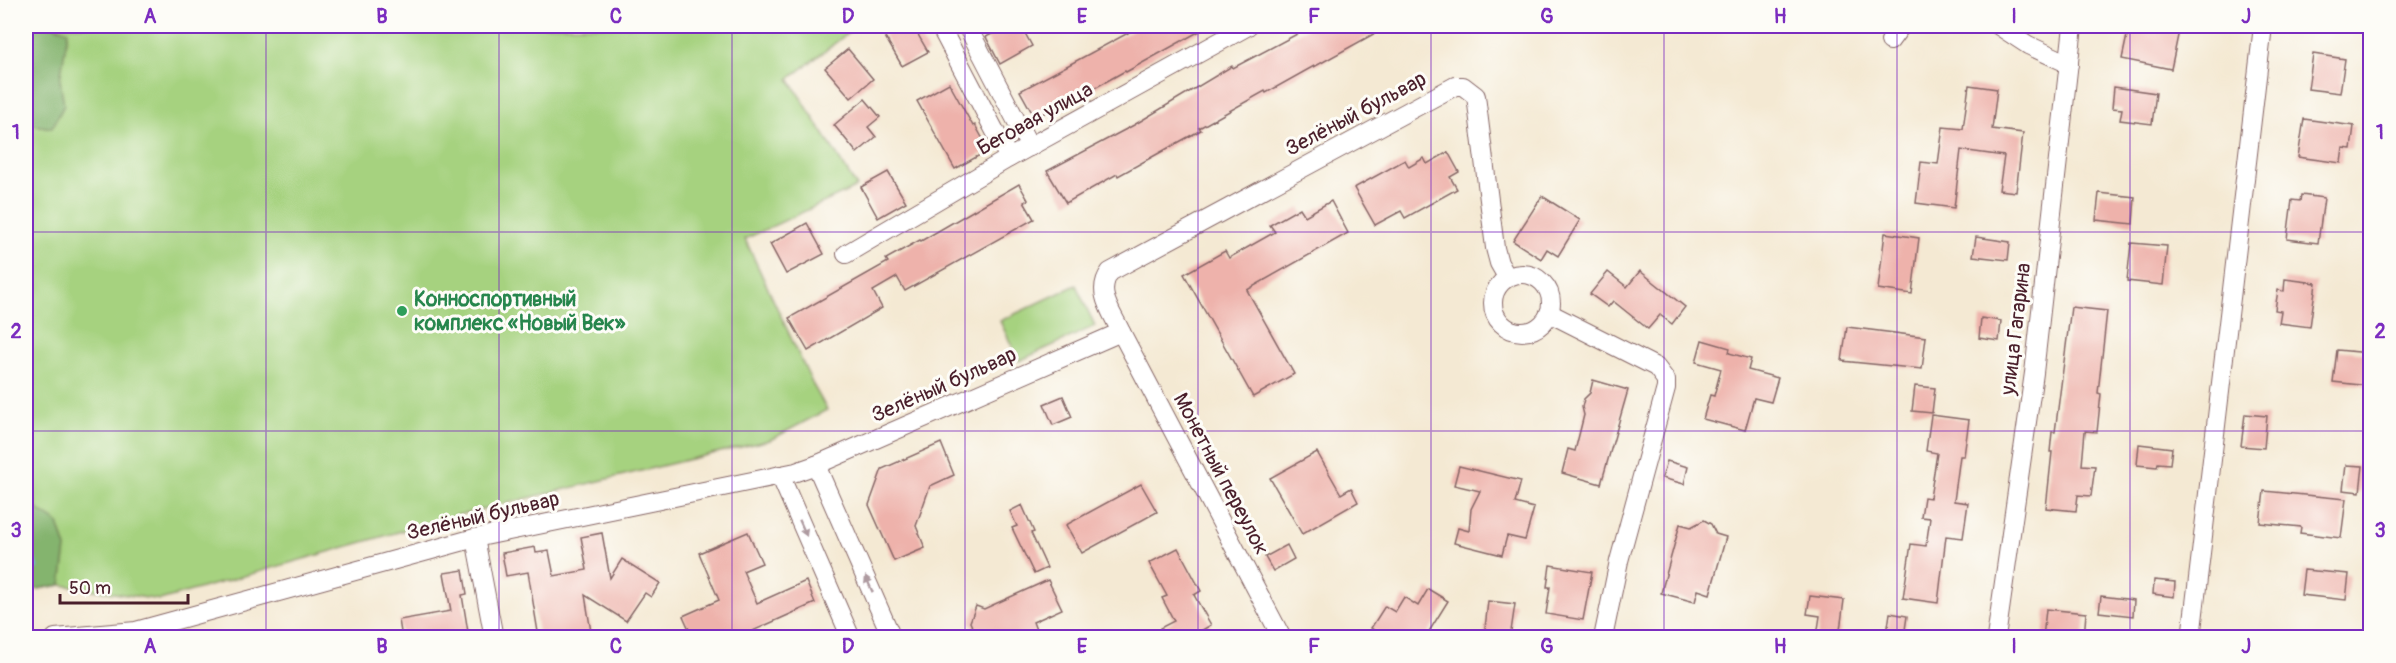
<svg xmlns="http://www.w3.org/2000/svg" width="2396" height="663" viewBox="0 0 2396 663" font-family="Pangolin,sans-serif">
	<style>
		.green { fill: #a6d27f; stroke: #787855; stroke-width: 1.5 }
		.forest { fill: #84b46e; stroke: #676a4c; stroke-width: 1.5 }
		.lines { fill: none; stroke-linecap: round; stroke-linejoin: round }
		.stream { stroke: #68bce4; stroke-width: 5 }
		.building { fill: #eeb2ab }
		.minor-casing { stroke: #866666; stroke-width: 20 }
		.minor { stroke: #fff; stroke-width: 18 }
		.oneway { fill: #ae9aa0 }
		.grid { fill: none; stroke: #7b2cbf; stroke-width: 1.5; stroke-opacity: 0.55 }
		.leisure-dot { fill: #2e9e5b; stroke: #fdfcf7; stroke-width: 2 }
		.labels { text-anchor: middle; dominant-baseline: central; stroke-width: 6; stroke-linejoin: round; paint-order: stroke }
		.street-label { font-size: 21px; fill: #4a1f2b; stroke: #fdfcf7 }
		.leisure-label { font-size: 21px; font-weight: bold; fill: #27864d; stroke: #fdfcf7; text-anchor: start }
		.neatline { fill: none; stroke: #7b2cbf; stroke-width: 2 }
		.grid-label { font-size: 20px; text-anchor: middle; font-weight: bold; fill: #7b2cbf }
	</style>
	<rect width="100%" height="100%" fill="#fdfcf7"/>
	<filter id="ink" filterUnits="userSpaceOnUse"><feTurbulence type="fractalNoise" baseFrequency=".0167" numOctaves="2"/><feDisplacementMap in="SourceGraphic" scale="12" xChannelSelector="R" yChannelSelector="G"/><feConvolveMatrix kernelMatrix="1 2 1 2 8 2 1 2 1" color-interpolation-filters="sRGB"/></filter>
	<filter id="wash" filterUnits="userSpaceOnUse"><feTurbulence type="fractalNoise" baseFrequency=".008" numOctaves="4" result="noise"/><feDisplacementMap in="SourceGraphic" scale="24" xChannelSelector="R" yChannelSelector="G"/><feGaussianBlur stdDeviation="1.35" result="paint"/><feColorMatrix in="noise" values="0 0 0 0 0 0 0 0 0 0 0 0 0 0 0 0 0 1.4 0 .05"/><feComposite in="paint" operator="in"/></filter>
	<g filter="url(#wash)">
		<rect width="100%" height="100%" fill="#f4e9d3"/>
		<g class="green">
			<path d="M26 26H857L789 79 857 187 745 239 812 383 827 410 770 440 458 515 160 600 61 585 26 591Z"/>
			<path d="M1076 285 1095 326 1019 361 1000 321Z"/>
		</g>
		<g class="forest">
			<path d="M26 26H53L68 31 60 80 64 105 52 128 27 124 26 121Z"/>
			<path d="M26 477 31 484 37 509 58 523 66 548 61 585 26 591Z"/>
		</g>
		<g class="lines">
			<path class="stream" d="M26 538 35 567"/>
		</g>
		<g id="blocks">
			<g class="building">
				<path d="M902 26H913L928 52 902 66 884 35Z"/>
				<path d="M1007 26H1021L1032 46 1000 64 986 37Z"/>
				<path d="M1141 26H1209L1126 72 1125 71 1084 94 1083 92 1035 118 1020 91Z"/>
				<path d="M1312 26H1388L1314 67V66L1266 93 1265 91 1199 128 1201 130 1170 147 1118 176 1117 174 1066 203 1047 171 1134 125 1232 66 1233 68Z"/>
				<path d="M2129 26H2180L2171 69 2122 59Z"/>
				<path d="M848 49 873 79 851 98 825 68Z"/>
				<path d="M2313 54 2345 59 2340 93 2308 89Z"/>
				<path d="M949 83 973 126 975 125 989 150 955 169 917 101Z"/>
				<path d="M1969 85 1997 89 1992 129 2023 133 2016 192 1999 190 2004 156 1961 150 1954 208 1916 203 1921 162 1938 164 1943 127 1963 129Z"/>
				<path d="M2114 87 2156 93 2152 124 2120 120 2122 109 2112 108Z"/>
				<path d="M865 99 880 117 868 127 876 137 857 153 834 125Z"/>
				<path d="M2304 119 2354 126 2351 149 2343 148 2341 163 2298 157Z"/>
				<path d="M1448 152 1459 172 1450 177 1457 189 1405 218 1401 211 1375 225 1354 188 1405 160 1409 167 1424 158 1427 164Z"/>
				<path d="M888 172 906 202 878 218 861 187Z"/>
				<path d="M1019 184 1028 200 1024 202 1034 219 905 291 897 277 873 291 882 308 808 351 789 318 888 262 886 259 920 240 921 241Z"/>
				<path d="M2099 193 2135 197 2133 224 2096 220Z"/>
				<path d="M2301 195 2324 198 2318 243 2287 239 2292 200 2300 201Z"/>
				<path d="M1542 196 1580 220 1558 256 1547 249 1541 259 1513 241Z"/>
				<path d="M1331 201 1348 233 1247 290 1294 374 1253 397 1184 274 1225 251 1229 258 1275 232 1270 225 1300 208 1305 216Z"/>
				<path d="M807 223 824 254 786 274 770 244Z"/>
				<path d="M1885 233 1919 238 1912 294 1878 289Z"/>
				<path d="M1976 237 2010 242 2008 260 1973 256Z"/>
				<path d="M2131 243 2167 246 2163 285 2127 281Z"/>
				<path d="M1640 271 1685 307 1672 324 1660 315 1648 329 1613 301 1608 307 1590 294 1608 272 1627 287Z"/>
				<path d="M2285 279 2316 283 2310 327 2279 323 2281 311 2275 310 2278 290 2284 291Z"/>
				<path d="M2071 307 2107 311 2098 393 2101 394 2097 432 2085 431 2082 465 2095 466 2091 496 2078 495 2076 511 2046 508 2052 452H2050L2052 432H2055Z"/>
				<path d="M1981 318 2001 321 1999 341 1979 338Z"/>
				<path d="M1847 327 1926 337 1922 369 1842 361Z"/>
				<path d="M1702 340 1730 348 1729 353 1751 359 1748 370 1778 378 1771 402 1754 398 1745 430 1703 419 1710 395 1714 396 1721 369 1696 362Z"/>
				<path d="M2337 350 2370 353V386L2333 382Z"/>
				<path d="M1593 380 1628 390 1601 484 1562 473 1568 449 1575 451 1584 415 1582 407 1584 399 1590 393Z"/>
				<path d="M1915 386 1935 388 1932 413 1912 411Z"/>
				<path d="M1063 396 1072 417 1053 425 1044 404Z"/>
				<path d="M2245 414 2267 416 2264 448 2241 446Z"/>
				<path d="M1931 415 1969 420 1964 456H1960L1954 501 1968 503 1963 538 1946 536 1938 603 1903 598 1911 544 1926 546 1930 518 1921 517 1924 497 1930 498 1937 453 1926 451Z"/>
				<path d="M941 443 954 475 930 486 916 526 925 548 894 561 869 505 882 469Z"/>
				<path d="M2139 444 2172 448 2170 464 2158 463 2157 467 2137 465Z"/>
				<path d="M1317 452 1341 494 1351 488 1358 502 1302 534 1270 478Z"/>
				<path d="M1667 461 1688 467 1684 484 1662 478Z"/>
				<path d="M2346 465 2363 466 2360 492 2343 490Z"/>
				<path d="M1459 466 1521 481 1515 503 1534 508 1525 540 1507 536 1502 555 1454 543 1458 528 1469 531 1471 509 1480 491 1454 485Z"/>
				<path d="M1141 484 1157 512 1082 553 1066 525Z"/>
				<path d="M2264 491 2346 499 2341 538 2300 533 2301 527 2260 523Z"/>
				<path d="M1022 505 1034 532 1031 533 1047 568 1034 574 1012 528 1017 526 1010 511Z"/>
				<path d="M1704 520 1711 524 1716 534 1726 537 1710 594 1698 590 1695 602 1661 593 1680 524 1691 527Z"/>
				<path d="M748 532 762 563 743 571 757 603 806 581 815 603 737 638H693L683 616 719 600 699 553Z"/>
				<path d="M602 533 610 578 622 559 660 583 651 597 645 593 626 621 585 595 592 638H539L528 572 506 576 502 553 535 547 536 553 549 551 554 576 587 570 581 537Z"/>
				<path d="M1287 545 1294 559 1273 571 1265 557Z"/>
				<path d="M1178 548 1201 591 1194 595 1211 625 1189 638H1165L1160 628 1174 621 1162 598 1167 596 1149 563Z"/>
				<path d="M1550 565 1592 572 1583 620 1546 614 1550 587H1547Z"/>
				<path d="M463 570 467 594 462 595 469 638H402L399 620 451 611 444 573Z"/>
				<path d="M2304 570 2349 574 2346 600 2301 595Z"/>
				<path d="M1048 580 1062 609 1033 622 1039 638H977L970 622 976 606 984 609Z"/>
				<path d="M2154 580 2175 582 2174 597 2153 594Z"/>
				<path d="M1428 589 1448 601 1425 638H1386L1371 628 1385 606 1395 612 1404 597 1418 606Z"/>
				<path d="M1810 596 1844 600 1839 638 1817 636 1820 616 1807 614Z"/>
				<path d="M2101 596 2134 600 2133 616 2099 612Z"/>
				<path d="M1488 601 1515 604 1510 638H1484Z"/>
				<path d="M2046 609 2086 613 2084 638H2043Z"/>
				<path d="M1890 613 1907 616 1904 637 1887 634Z"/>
			</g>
		</g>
	</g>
	<g filter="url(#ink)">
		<use href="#blocks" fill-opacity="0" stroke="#866666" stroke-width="1.5"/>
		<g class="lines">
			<defs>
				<g id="minor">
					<path d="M940 26 1009 158"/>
					<path d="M967 26 1030 147"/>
					<path d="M1999 26 2028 45 2069 64"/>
					<path d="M1890 41 1901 26"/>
					<path d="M846 254 1009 158 1248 26"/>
					<circle cx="1522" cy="303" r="29"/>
					<path d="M1549 313 1656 367 1666 380V388L1619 561 1603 638"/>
					<path d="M1121 332 1282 638"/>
					<path d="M816 465 892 638"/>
					<path d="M780 475 851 638"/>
					<path d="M475 538 494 638"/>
					<path d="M55 638 136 631 475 538 796 472 816 465 1121 332C1112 312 1095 292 1110 272L1455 86H1463L1476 96 1495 248 1499 263 1507 277"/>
					<path d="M1996 638 2034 373 2073 26"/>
					<path d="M2191 638 2263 26"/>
				</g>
			</defs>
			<use href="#minor" class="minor-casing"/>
			<use href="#minor" class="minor"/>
		</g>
		<defs><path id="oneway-solid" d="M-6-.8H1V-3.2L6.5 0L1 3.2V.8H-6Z" transform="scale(1.5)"/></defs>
		<g class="oneway">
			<use href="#oneway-solid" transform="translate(803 528) rotate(66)"/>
			<use href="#oneway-solid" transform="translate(869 584) rotate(-114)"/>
		</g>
	</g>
	<path class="grid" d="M266 26V638M499 26V638M732 26V638M965 26V638M1198 26V638M1431 26V638M1664 26V638M1897 26V638M2130 26V638M26 232H2370M26 431H2370"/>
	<circle class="leisure-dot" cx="402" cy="311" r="6"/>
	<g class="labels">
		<g class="street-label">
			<text transform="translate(1356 114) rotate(-28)">Зелёный бульвар</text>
			<text transform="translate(1035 119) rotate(-29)">Беговая улица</text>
			<text transform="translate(2016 329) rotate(-83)">улица Гагарина</text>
			<text transform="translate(944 385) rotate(-24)">Зелёный бульвар</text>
			<text transform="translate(1221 474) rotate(62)">Монетный переулок</text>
			<text transform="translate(483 516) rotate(-13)">Зелёный бульвар</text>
		</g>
		<g class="leisure-label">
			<text x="414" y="299">Конноспортивный<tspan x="414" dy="24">комплекс «Новый Век»</tspan></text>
		</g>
	</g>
	<rect width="2396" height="663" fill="none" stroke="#fdfcf7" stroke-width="66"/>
	<path d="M60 594v9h128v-9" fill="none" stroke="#4a1f2b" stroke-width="3"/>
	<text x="69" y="594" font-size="18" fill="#4a1f2b" stroke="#fdfcf7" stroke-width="4.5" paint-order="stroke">50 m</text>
	<rect x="33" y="33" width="2330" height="597" class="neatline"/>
	<g class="grid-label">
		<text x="150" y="23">A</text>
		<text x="382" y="23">B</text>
		<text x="616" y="23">C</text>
		<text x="848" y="23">D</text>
		<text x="1082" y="23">E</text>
		<text x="1314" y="23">F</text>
		<text x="1547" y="23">G</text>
		<text x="1780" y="23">H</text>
		<text x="2014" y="23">I</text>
		<text x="2246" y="23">J</text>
		<text x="16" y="139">1</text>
		<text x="2380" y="139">1</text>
		<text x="16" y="338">2</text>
		<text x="2380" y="338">2</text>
		<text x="16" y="537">3</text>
		<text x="2380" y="537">3</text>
		<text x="150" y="653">A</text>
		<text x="382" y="653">B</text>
		<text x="616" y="653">C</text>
		<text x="848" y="653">D</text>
		<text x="1082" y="653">E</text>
		<text x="1314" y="653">F</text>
		<text x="1547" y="653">G</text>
		<text x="1780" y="653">H</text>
		<text x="2014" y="653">I</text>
		<text x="2246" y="653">J</text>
	</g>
</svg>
